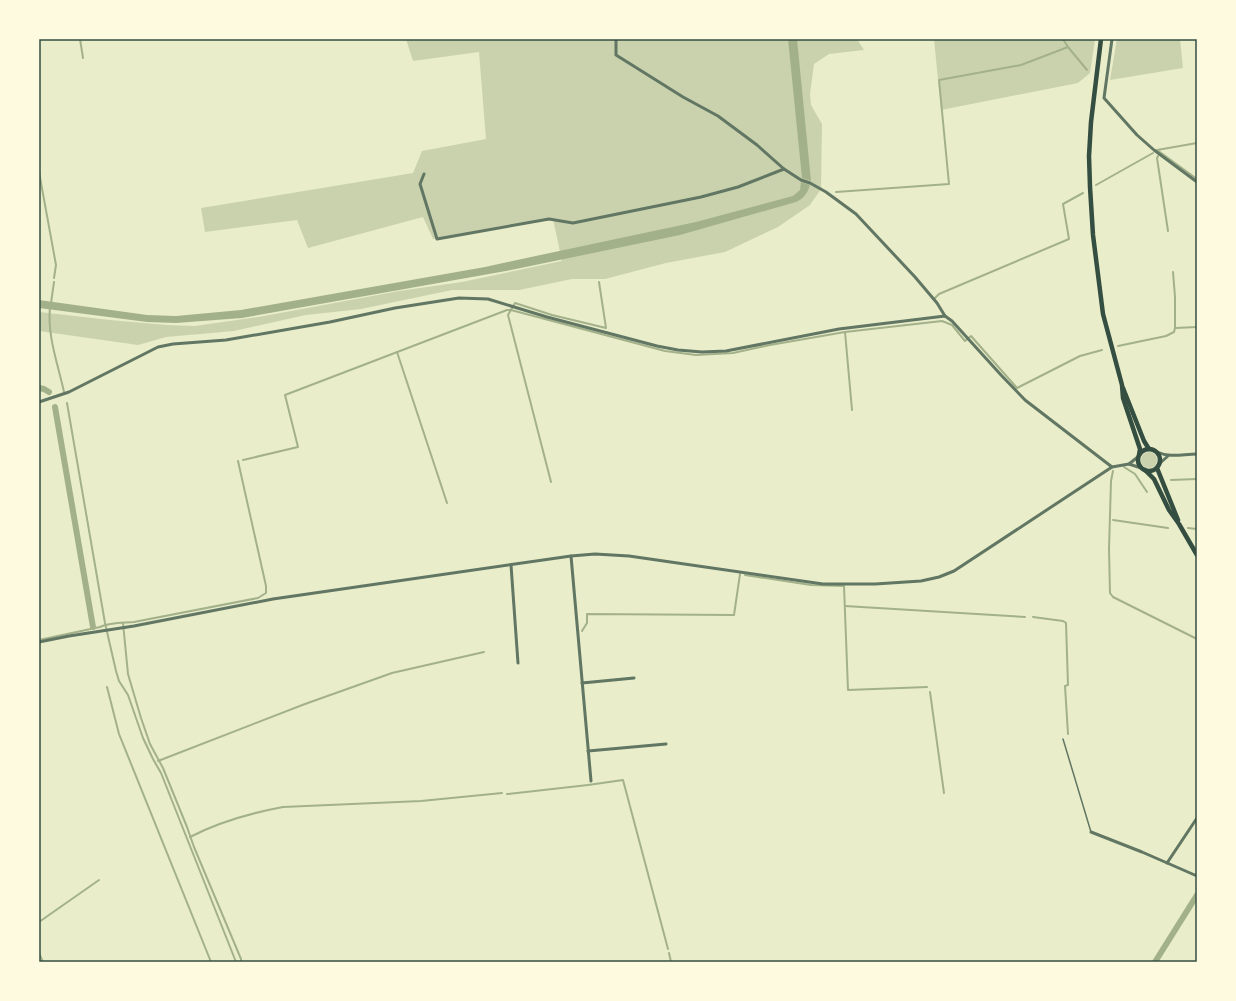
<svg xmlns="http://www.w3.org/2000/svg" width="1236" height="1001" viewBox="0 0 1236 1001" font-family="'Nunito Sans',sans-serif">
	<style>
		.green { fill: #cad2ad }
		.water { fill: #a3b18a }
		.lines { fill: none; stroke-linecap: round; stroke-linejoin: round }
		.stream { stroke: #a3b18a; stroke-width: 2 }
		.canal { stroke: #a3b18a; stroke-width: 6 }
		.service { stroke: #617663; stroke-width: 1.5 }
		.minor { stroke: #617663; stroke-width: 3 }
		.secondary { stroke: #344e41; stroke-width: 4.5 }
		.neatline { fill: none; stroke: #344e41; stroke-width: 1.5 }
	</style>
	<rect width="100%" height="100%" fill="#e9edc9"/>
	<g class="green">
		<path d="M406 39H857L864 50 829 54 814 64 810 94 811 105 822 124 821 189 810 205 778 227 725 252 666 263 605 279H572L519 290H452L361 309 306 315 234 331 166 337 138 345 39 331V312L110 320 167 325 195 326 264 316 399 291 462 282 562 261 553 219 433 239 423 217 308 248 297 220 205 232 201 208 413 173 422 151 486 139 479 52 413 61Z"/>
		<path d="M934 39H1095L1090 73 1078 83 941 110Z"/>
		<path d="M1117 39H1180L1183 68 1110 80Z"/>
		<circle cx="1149" cy="460" r="8"/>
	</g>
	<g class="water">
		<path d="M788 39H797L811 181 802 178Z"/>
		<path d="M801 182 810 185C807 194 804 198 796 202L680 235 569 258 511 270 242 318 176 323 147 322 39 308V300L147 315 176 316 241 310 485 267 531 257 696 222 793 196 800 190Z"/>
	</g>
	<g class="lines">
		<g class="stream">
			<path d="M80 39 83 58"/>
			<path d="M1063 39 1068 47 1087 70"/>
			<path d="M1157 150 1197 179"/>
			<path d="M1157 150 1197 143"/>
			<path d="M1158 156 1157 158 1168 231"/>
			<path d="M39 172 56 265 54 278"/>
			<path d="M1096 185 1153 153"/>
			<path d="M836 192 949 184 939 80 1021 65 1068 47"/>
			<path d="M935 298 939 294 1069 239 1063 204 1083 193"/>
			<path d="M51 303 54 282"/>
			<path d="M50 307C47 336 58 364 64 392"/>
			<path d="M1175 328 1197 327"/>
			<path d="M845 332 852 410"/>
			<path d="M1118 346 1166 336 1174 332 1175 328V297L1173 272"/>
			<path d="M397 352 447 503"/>
			<path d="M67 403 105 623 116 671 119 681 128 695 143 738 153 759 161 773 236 962"/>
			<path d="M243 460 298 447 285 395 507 310H511L665 351 696 355 733 353 770 345 845 332 942 321 952 325 965 341 971 336 1017 388 1080 356 1102 350"/>
			<path d="M1124 467 1135 474 1147 492"/>
			<path d="M1113 471 1111 481 1109 549 1110 593 1113 597 1197 639"/>
			<path d="M1171 480 1197 479"/>
			<path d="M551 482 508 315 515 303 552 315 606 328 599 282"/>
			<path d="M1113 520 1168 528"/>
			<path d="M1188 528 1197 529"/>
			<path d="M745 575 811 585 844 586 848 690 927 687"/>
			<path d="M845 606 1025 617"/>
			<path d="M1033 617 1063 621 1066 623 1068 685 1065 686 1068 734"/>
			<path d="M123 623 128 674 141 718 150 744 163 768 187 827 194 847 241 959V962"/>
			<path d="M582 631 587 623V614L734 615 740 574"/>
			<path d="M39 640 100 627C111 622 123 623 134 622L258 598 266 593V586L238 461"/>
			<path d="M107 687 119 734 211 962"/>
			<path d="M930 692 944 793"/>
			<path d="M158 761 305 704 392 673 484 652"/>
			<path d="M507 794 588 785 623 780 668 949"/>
			<path d="M190 837C219 822 251 813 283 807L421 801 502 793"/>
			<path d="M39 922 99 880"/>
			<path d="M39 953 43 962"/>
			<path d="M669 953 671 962"/>
		</g>
		<g class="canal">
			<path d="M39 388 44 389 49 392"/>
			<path d="M55 407 93 627"/>
			<path d="M1155 962 1197 895"/>
		</g>
		<path class="service" d="M1063 739 1091 832"/>
		<g class="minor">
			<path d="M616 39V55L683 97 718 116 757 145 784 169 801 180 810 183 826 192 856 214 915 277 937 303 945 316"/>
			<path d="M1112 39 1104 98 1137 135 1154 150 1197 182"/>
			<path d="M424 174 420 184 437 239 549 219 573 223 701 197 738 187 784 169"/>
			<path d="M39 402 69 392 158 347 173 344 226 340 330 322 395 308 459 298 488 299 547 317 657 346 678 350 702 352 726 351 839 329 945 316 952 321 962 332 1001 375 1025 400 1112 467 1129 464 1139 456"/>
			<path d="M1157 452C1170 458 1183 454 1197 454"/>
			<path d="M1129 464 1141 468"/>
			<path d="M1159 464 1168 456"/>
			<path d="M571 556 591 781"/>
			<path d="M511 565 518 663"/>
			<path d="M39 642 69 636 134 626 273 599 571 556 595 554 629 556 823 584H875L921 581 939 577 954 571 1112 467"/>
			<path d="M582 683 634 678"/>
			<path d="M588 751 666 744"/>
			<path d="M1091 832 1142 852 1197 876"/>
			<path d="M1167 863 1197 818"/>
		</g>
		<g class="secondary">
			<path d="M1101 39 1091 122 1089 156 1090 187 1093 235 1103 314 1122 385 1123 398 1140 449 1139 455"/>
			<path d="M1123 388 1144 441 1149 449"/>
			<circle cx="1149" cy="460" r="11"/>
			<path d="M1157 468 1178 520"/>
			<path d="M1145 470 1154 479 1169 510 1179 524 1197 555"/>
		</g>
	</g>
	<rect width="1236" height="1001" fill="none" stroke="#fefae0" stroke-width="80"/>
	<rect x="40" y="40" width="1156" height="921" class="neatline"/>
</svg>
